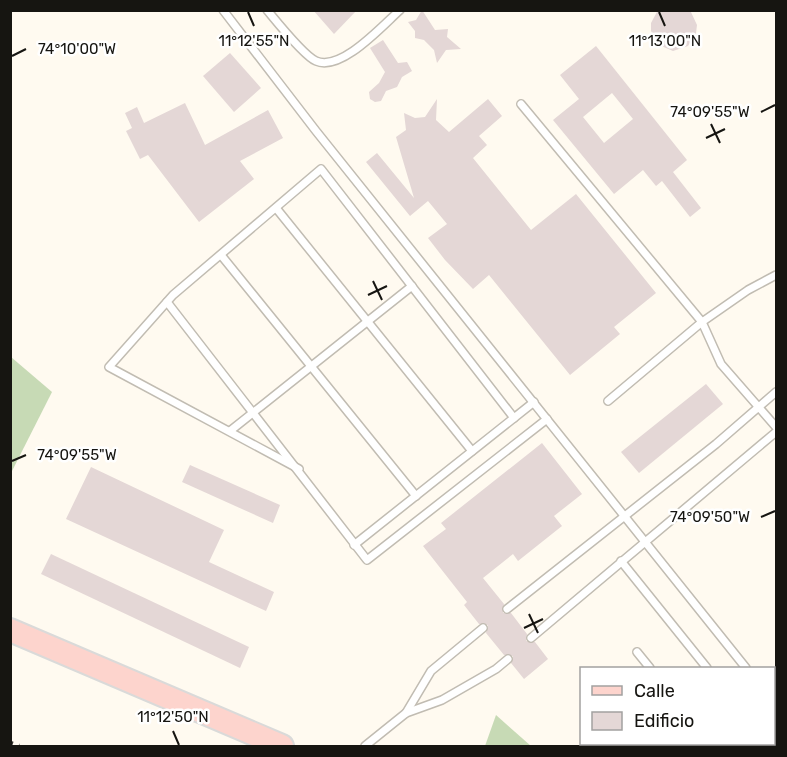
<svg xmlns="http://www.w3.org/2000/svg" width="787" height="757" viewBox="0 0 787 757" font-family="Rubik,sans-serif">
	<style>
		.green { fill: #c7dab5 }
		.building { fill: #e4d7d6; fill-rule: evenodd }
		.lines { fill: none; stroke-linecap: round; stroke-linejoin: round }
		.lane-casing { stroke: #c1bcb2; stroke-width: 10 }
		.primary-casing { stroke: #dadad9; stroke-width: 26 }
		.lane { stroke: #fff; stroke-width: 7 }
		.primary { stroke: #fdd4cd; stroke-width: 22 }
		.rail { stroke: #33312d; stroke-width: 4.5; stroke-dasharray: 3 6; stroke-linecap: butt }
		.ticks { fill: none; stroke: #161511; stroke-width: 2 }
		.ticks-label { font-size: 15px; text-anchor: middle; fill: #161511; stroke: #fff; stroke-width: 5; stroke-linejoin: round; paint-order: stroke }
	</style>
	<rect width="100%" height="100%" fill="#fffaf0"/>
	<g class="green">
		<path d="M11 357 52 392 11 473Z"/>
		<path d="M496 715 531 746H485Z"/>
	</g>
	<g class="building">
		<path d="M313 10H357L334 34Z"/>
		<path d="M422 10 435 30 448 29 447 37 461 49 446 50 437 63 434 50 424 40 415 38V31L408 22 416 20Z"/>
		<path d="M658 10H690L697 25 696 33 688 46 673 51 659 45 651 31V23Z"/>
		<path d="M383 40 398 63 407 62 412 71 402 77 397 87 386 91 381 101 375 102 370 99 369 92 379 83 385 72 370 48Z"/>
		<path d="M596 46 687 160 673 172 701 208 690 217 662 181 656 186 643 170 614 194 553 120 579 99 560 75ZM612 93 633 119 604 143 583 117Z"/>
		<path d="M230 53 261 88 234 112 203 76Z"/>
		<path d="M437 99 436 120 449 132 488 99 502 116 479 136 487 145 473 158 531 230 576 194 656 293 614 327 620 334 570 375 489 275 473 289 445 260 428 238 447 224 428 201 410 216 366 162 377 153 414 198 396 137 406 130 404 113 415 118 425 117Z"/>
		<path d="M185 103 205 145 268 110 283 138 240 161 254 179 199 222 148 155 140 159 126 131 132 128 125 113 137 107 144 123Z"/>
		<path d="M706 384 723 404 639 473 621 452Z"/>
		<path d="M542 443 582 494 554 516 562 526 518 561 513 554 483 578 504 604 503 613H511L527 634 526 641 535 642 548 659 524 679 511 663 513 656 504 655 486 633 488 625 479 624 464 605 467 602 423 546 446 529 441 523Z"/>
		<path d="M190 465 280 505 273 523 182 482Z"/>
		<path d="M91 467 224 530 209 562 274 592 266 611 66 519Z"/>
		<path d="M51 554 249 647 240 668 41 574Z"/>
	</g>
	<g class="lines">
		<defs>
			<g id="lane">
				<path d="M223 10 316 131 746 668"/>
				<path d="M267 10C277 22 304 56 316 61 341 72 382 26 400 10"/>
				<path d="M521 104 702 322 608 401"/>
				<path d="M276 208 472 451"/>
				<path d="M221 255 416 496"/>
				<path d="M776 275 748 290 702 322 721 364 776 427"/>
				<path d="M167 302 367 560 547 419"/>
				<path d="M230 431 412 286"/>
				<path d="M299 469 109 367 173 295 321 169 514 418"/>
				<path d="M354 545 534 402"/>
				<path d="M621 561 707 668"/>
				<path d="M507 609 716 444 776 392"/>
				<path d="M531 638 776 432"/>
				<path d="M637 652 650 668"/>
				<path d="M774 704 776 708"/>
				<path d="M406 713 431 671 483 628"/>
				<path d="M774 733 776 731"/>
				<path d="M660 744 662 746"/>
				<path d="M709 744 712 746"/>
				<path d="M365 746 406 713 442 700 496 669 508 659"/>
				<path d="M756 746 761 744"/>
			</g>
			<path id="primary" d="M10 630 282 746"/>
		</defs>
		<use href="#lane" class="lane-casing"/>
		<use href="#primary" class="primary-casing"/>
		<use href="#lane" class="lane"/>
		<use href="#primary" class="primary"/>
		<path class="rail" d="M10 743 19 746"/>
	</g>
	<path class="ticks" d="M248 12 254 26M659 12 665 26M12 56 26 49M761 112 775 105M711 124 720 143M706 138 725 129M373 281 382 300M368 295 387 286M12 461 26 455M761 517 775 511M529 614 538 633M524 628 543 619M173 731 179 745"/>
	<g class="ticks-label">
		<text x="254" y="46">11°12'55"N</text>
		<text x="665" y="46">11°13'00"N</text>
		<text x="77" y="54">74°10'00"W</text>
		<text x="710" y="117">74°09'55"W</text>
		<text x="77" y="460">74°09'55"W</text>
		<text x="710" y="522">74°09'50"W</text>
		<text x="173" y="722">11°12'50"N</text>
	</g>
	<rect width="787" height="757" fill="none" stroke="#161511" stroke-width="24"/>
	<rect x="580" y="667" width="195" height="78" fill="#ffffff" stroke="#a2a1a0" stroke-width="1.5"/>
	<rect x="592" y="686" width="30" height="9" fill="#fdd4cd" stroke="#a2a1a0" stroke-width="1.5"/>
	<text x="634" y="697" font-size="18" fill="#161511">Calle</text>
	<rect x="592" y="712" width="30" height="18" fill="#e4d7d6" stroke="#a2a1a0" stroke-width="1.5"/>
	<text x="634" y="727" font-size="18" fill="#161511">Edificio</text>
</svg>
